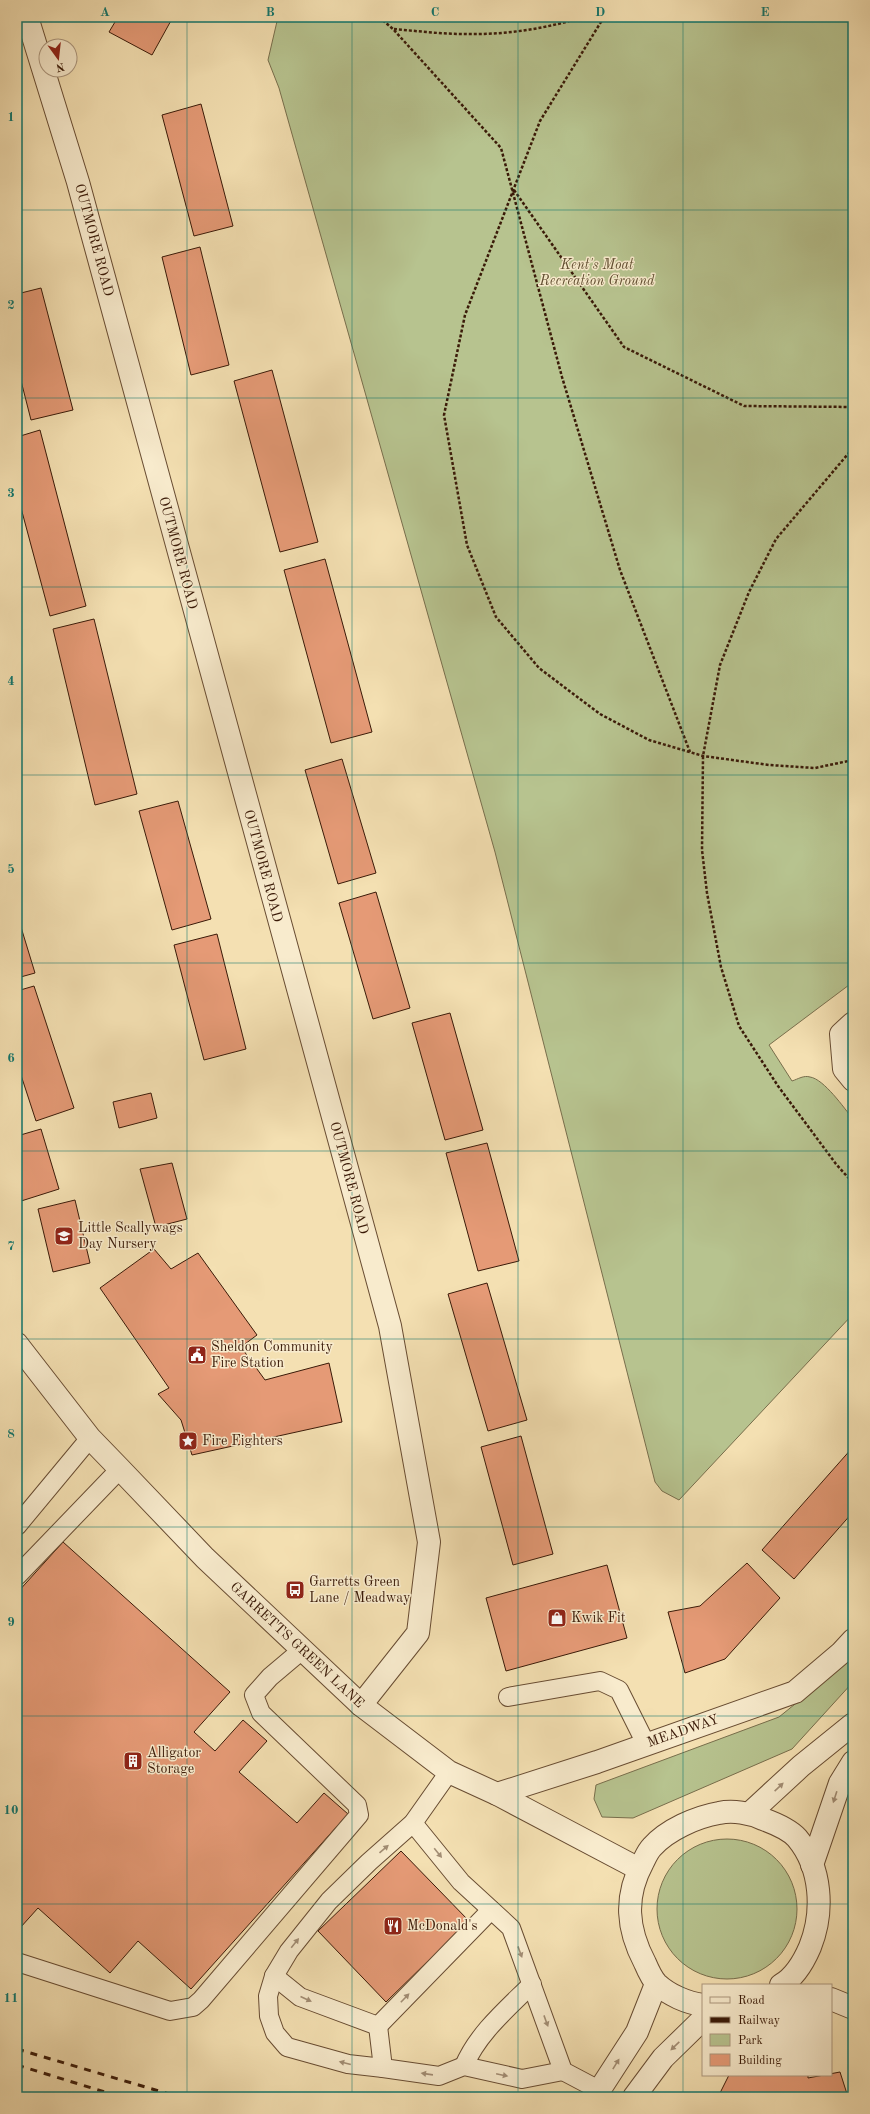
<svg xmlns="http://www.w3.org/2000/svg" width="870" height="2114" viewBox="0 0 870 2114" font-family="'Old Standard TT',serif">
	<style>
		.green { fill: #b7c38f; stroke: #786e4c }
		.building { fill: #e59a76; stroke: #3a1a08 }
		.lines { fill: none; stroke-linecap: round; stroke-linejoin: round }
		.service-casing { stroke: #684c32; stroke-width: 20 }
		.minor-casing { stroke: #684c32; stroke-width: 24 }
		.tertiary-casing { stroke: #684c32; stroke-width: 24 }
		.path { stroke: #3a1a08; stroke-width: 2.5; stroke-dasharray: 3 2; stroke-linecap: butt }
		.service { stroke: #f8ebcd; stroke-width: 18 }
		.minor { stroke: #f8ebcd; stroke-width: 22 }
		.tertiary { stroke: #f8ebcd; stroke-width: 22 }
		.rail { stroke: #3a1a08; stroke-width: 3; stroke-dasharray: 7 7; stroke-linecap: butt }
		.oneway { fill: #a28d74 }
		.grid { fill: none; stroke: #0f766e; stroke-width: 1; stroke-opacity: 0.55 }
		.labels { text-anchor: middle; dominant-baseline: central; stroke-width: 3; stroke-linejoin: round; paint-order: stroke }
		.street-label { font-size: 14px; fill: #3a1a08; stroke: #f8ebcd }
		.park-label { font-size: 14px; font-style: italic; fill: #604d30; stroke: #f8ebcd }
		.poi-label { font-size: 14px; fill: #3a1a08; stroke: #f8ebcd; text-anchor: start }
		.neatline { fill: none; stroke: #0f766e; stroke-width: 1.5 }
		.grid-label { font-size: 13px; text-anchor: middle; font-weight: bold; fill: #0f766e }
	</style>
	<rect width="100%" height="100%" fill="#f4e0b2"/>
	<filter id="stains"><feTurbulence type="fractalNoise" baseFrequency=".005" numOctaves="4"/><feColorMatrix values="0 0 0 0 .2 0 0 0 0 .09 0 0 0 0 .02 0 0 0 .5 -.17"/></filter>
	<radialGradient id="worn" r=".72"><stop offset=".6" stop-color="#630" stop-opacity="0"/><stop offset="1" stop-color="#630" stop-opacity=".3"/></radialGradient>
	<g class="green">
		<path d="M278 17H853V982L769 1045 792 1081C798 1079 804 1075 810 1077 824 1079 844 1108 853 1119V1314L679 1500 662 1491 655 1482 495 852 279 88 268 60Z"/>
		<path d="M853 1655V1682L792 1749 633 1818 602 1817 594 1799 596 1785 779 1717 842 1666Z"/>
		<circle cx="727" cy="1909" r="70"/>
	</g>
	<g class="building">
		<path d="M118 17H173L152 55 109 32Z"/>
		<path d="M201 104 233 226 194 236 162 115Z"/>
		<path d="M200 247 229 365 191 375 162 257Z"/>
		<path d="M41 288 73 410 31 420 17 365V294Z"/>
		<path d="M272 370 318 542 280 552 234 381Z"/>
		<path d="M40 430 86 606 50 616 17 493V437Z"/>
		<path d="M325 559 372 732 331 743 284 570Z"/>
		<path d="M94 619 137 794 95 805 53 629Z"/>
		<path d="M342 759 376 873 338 884 305 770Z"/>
		<path d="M178 801 211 919 172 930 139 811Z"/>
		<path d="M376 892 410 1008 373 1019 339 903Z"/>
		<path d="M17 914 35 973 17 978Z"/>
		<path d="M217 934 246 1049 204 1060 174 945Z"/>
		<path d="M34 986 74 1108 36 1121 17 1063V991Z"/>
		<path d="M450 1013 483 1130 445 1140 412 1023Z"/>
		<path d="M151 1093 157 1118 119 1128 113 1102Z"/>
		<path d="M41 1129 59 1189 18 1202 17 1136Z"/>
		<path d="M487 1143 519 1261 478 1271 446 1153Z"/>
		<path d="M172 1163 187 1219 156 1227 140 1169Z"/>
		<path d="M75 1200 90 1263 53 1272 38 1209Z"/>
		<path d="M154 1249 171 1269 198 1253 257 1335 241 1347 265 1380 329 1363 342 1422 192 1455 181 1420 158 1394 169 1388 100 1288Z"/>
		<path d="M487 1283 527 1420 488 1431 448 1294Z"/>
		<path d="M521 1436 553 1554 513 1565 481 1447Z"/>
		<path d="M853 1447V1512L794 1579 762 1550Z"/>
		<path d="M63 1542 230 1692 194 1732 215 1751 243 1720 267 1741 239 1772 297 1823 324 1793 348 1814 191 1989 138 1941 110 1973 38 1908 20 1928 17 1925V1593Z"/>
		<path d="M747 1563 780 1598 725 1659 685 1673 668 1612 700 1606Z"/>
		<path d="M607 1565 627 1638 506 1671 486 1598Z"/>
		<path d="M401 1851 469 1921 386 2002 318 1931Z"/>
		<path d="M840 2072 848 2097H718L729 2075H808V2078Z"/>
	</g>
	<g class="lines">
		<defs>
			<g id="service">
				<path d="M17 1526 90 1438"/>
				<path d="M17 1576 120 1469"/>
				<path d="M508 1697 600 1681 619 1690 646 1744"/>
				<path d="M413 1823 461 1882 511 1928 563 2071 599 2090"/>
				<path d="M17 1962 170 2011 193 2007 201 2000 359 1815 357 1805 261 1713 254 1695 270 1677 302 1650"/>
				<path d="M274 1976 300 1997 378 2026"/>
				<path d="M378 2026 383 2068 439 2076 464 2066 522 2079 563 2071"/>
				<path d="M378 2026 491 1910"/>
				<path d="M464 2066C478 2033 507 2009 532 1984"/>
				<path d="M383 2068 348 2064 287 2047 275 2033 269 2016 268 1996 274 1976 289 1951 329 1901 369 1862 413 1823 449 1772"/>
			</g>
			<g id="minor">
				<path d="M27 17 78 182 390 1326 429 1542 418 1633 361 1705"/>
				<path d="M853 1023 841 1034 844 1069 853 1080"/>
				<path d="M497 1794 597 1762 795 1692 841 1653 853 1640"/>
				<path d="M831 1999 853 2008"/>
			</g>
			<g id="tertiary">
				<path d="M17 1344 90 1438 120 1469 205 1558 361 1705 449 1772 497 1794 639 1869"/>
				<path d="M750 1813 801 1766 853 1724"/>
				<path d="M812 1865 840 1783 853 1762"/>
				<path d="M703 2005C687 2003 669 1995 657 1984 652 1979 648 1970 645 1963 627 1929 624 1897 643 1862 645 1858 648 1851 652 1847 667 1830 696 1817 719 1813 733 1810 750 1813 763 1819 774 1823 789 1829 797 1838 822 1868 824 1912 810 1947 804 1961 795 1977 781 1985"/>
				<path d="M595 2097 637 2032 656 1984"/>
				<path d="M634 2097 663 2058 703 2019"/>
			</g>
		</defs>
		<use href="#service" class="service-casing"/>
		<use href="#minor" class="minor-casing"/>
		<use href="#tertiary" class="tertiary-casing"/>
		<g class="path">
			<path d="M379 17 393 29 501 148 562 377 620 570 690 752"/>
			<path d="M604 17 540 121 465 315 444 415 467 545 496 617 539 668 600 714 649 740 703 756 769 765 815 768 853 760"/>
			<path d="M394 29C417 31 441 34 464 34 504 35 545 29 583 17"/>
			<path d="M514 190 624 347 744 406 853 407"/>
			<path d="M853 448 776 539 749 592 720 665 703 756 702 850 707 893 721 967 739 1026 778 1086 836 1164 853 1183"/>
		</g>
		<use href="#service" class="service"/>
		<use href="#minor" class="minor"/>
		<use href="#tertiary" class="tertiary"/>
		<g class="rail">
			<path d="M17 2049 179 2097"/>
			<path d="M17 2065 121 2097"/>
		</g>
	</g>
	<defs><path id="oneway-solid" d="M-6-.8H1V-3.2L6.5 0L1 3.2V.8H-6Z"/></defs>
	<g class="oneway">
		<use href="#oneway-solid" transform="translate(779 1787) rotate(-43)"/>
		<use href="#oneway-solid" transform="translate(835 1797) rotate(108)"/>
		<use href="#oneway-solid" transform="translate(384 1849) rotate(-41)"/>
		<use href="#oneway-solid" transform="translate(438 1853) rotate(51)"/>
		<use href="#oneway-solid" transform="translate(295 1943) rotate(-51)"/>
		<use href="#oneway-solid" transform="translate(520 1952) rotate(70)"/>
		<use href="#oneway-solid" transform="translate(405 1998) rotate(-46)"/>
		<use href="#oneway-solid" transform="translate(306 1999) rotate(24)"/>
		<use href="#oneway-solid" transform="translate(546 2021) rotate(70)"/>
		<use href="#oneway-solid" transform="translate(675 2046) rotate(136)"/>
		<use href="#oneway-solid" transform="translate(345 2063) rotate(-166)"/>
		<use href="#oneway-solid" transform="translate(616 2064) rotate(-58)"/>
		<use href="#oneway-solid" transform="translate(427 2074) rotate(-172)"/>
		<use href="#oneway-solid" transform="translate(502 2075) rotate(12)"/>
	</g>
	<path class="grid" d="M187 17V2097M352 17V2097M518 17V2097M683 17V2097M17 210H853M17 398H853M17 587H853M17 775H853M17 963H853M17 1151H853M17 1339H853M17 1527H853M17 1716H853M17 1904H853"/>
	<defs>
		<symbol id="school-square" viewBox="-11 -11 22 22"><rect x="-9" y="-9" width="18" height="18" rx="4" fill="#8f2418" stroke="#f8ebcd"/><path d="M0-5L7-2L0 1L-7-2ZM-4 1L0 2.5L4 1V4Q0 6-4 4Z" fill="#fff"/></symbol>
		<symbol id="civic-square" viewBox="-11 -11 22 22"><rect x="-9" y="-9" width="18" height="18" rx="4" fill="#8f2418" stroke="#f8ebcd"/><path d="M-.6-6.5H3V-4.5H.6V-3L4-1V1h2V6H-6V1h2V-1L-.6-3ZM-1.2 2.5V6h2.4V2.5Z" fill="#fff"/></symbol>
		<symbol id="sight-square" viewBox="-11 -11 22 22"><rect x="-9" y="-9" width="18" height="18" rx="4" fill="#8f2418" stroke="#f8ebcd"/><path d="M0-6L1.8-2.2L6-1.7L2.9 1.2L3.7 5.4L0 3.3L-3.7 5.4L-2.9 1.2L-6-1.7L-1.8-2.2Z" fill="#fff"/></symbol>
		<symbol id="bus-square" viewBox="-11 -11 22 22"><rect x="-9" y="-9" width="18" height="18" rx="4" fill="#8f2418" stroke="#f8ebcd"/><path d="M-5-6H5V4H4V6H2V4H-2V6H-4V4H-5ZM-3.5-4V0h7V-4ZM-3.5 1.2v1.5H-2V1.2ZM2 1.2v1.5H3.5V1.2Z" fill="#fff"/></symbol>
		<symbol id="shop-square" viewBox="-11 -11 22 22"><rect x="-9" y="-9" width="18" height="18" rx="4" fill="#8f2418" stroke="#f8ebcd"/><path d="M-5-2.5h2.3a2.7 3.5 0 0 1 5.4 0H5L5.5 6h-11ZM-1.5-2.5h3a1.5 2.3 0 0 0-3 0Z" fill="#fff"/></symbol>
		<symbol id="building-square" viewBox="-11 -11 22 22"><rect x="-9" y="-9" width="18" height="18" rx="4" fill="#8f2418" stroke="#f8ebcd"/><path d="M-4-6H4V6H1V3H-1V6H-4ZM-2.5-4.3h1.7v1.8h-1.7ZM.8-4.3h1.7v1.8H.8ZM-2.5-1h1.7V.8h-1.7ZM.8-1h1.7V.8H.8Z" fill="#fff"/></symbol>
		<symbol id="restaurant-square" viewBox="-11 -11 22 22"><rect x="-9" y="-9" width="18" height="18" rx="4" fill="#8f2418" stroke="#f8ebcd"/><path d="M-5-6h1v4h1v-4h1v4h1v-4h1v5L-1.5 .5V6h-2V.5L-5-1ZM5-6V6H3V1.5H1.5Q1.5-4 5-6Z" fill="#fff"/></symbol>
	</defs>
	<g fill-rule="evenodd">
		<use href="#school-square" x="53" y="1225" width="22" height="22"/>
		<use href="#civic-square" x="186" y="1344" width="22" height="22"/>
		<use href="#sight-square" x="177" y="1430" width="22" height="22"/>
		<use href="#bus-square" x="284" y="1579" width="22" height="22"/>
		<use href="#shop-square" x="546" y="1607" width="22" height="22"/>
		<use href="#building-square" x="122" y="1750" width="22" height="22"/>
		<use href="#restaurant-square" x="382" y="1915" width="22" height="22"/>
	</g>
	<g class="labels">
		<g class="street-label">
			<text transform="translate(94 240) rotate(75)">OUTMORE ROAD</text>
			<text transform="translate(178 553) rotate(75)">OUTMORE ROAD</text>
			<text transform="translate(263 866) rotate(75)">OUTMORE ROAD</text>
			<text transform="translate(349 1178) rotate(75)">OUTMORE ROAD</text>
			<text transform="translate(297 1645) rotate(43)">GARRETTS GREEN LANE</text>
			<text transform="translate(683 1731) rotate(-19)">MEADWAY</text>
		</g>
		<g class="park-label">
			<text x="597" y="265">Kent's Moat<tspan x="597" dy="16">Recreation Ground</tspan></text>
		</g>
		<g class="poi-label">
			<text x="78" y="1228">Little Scallywags<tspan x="78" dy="16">Day Nursery</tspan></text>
			<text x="211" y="1347">Sheldon Community<tspan x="211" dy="16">Fire Station</tspan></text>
			<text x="202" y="1441">Fire Fighters</text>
			<text x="309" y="1582">Garretts Green<tspan x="309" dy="16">Lane / Meadway</tspan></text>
			<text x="571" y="1618">Kwik Fit</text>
			<text x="147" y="1753">Alligator<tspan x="147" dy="16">Storage</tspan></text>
			<text x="407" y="1926">McDonald's</text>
		</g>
	</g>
	<rect width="870" height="2114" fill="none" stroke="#f4e0b2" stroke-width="44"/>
	<rect x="702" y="1984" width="130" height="92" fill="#f8ebcd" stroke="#ac977e"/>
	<rect x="710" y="1997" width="20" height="6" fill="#f8ebcd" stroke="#ac977e"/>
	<text x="738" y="2004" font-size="12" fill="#3a1a08">Road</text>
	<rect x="710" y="2017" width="20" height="6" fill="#3a1a08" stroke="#ac977e"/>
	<text x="738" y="2024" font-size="12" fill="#3a1a08">Railway</text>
	<rect x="710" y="2034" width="20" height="12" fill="#b7c38f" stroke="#ac977e"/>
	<text x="738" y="2044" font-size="12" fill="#3a1a08">Park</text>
	<rect x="710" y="2054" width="20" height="12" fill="#e59a76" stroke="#ac977e"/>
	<text x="738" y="2064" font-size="12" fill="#3a1a08">Building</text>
	<g transform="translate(58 58) rotate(165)"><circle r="19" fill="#f8ebcd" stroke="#ac977e"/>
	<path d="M0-3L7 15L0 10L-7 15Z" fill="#8f2418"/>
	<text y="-6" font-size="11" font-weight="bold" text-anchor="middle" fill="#3a1a08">N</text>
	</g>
	<rect x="22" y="22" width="826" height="2070" class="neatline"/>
	<g class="grid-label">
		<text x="105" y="16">A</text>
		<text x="270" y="16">B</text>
		<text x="435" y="16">C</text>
		<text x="600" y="16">D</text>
		<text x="765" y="16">E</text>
		<text x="11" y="121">1</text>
		<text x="11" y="309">2</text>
		<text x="11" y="497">3</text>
		<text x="11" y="685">4</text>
		<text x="11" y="873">5</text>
		<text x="11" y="1062">6</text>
		<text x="11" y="1250">7</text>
		<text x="11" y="1438">8</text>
		<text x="11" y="1626">9</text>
		<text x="11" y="1814">10</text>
		<text x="11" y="2002">11</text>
	</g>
	<rect width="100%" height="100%" filter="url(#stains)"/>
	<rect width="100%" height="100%" fill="url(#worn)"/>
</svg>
